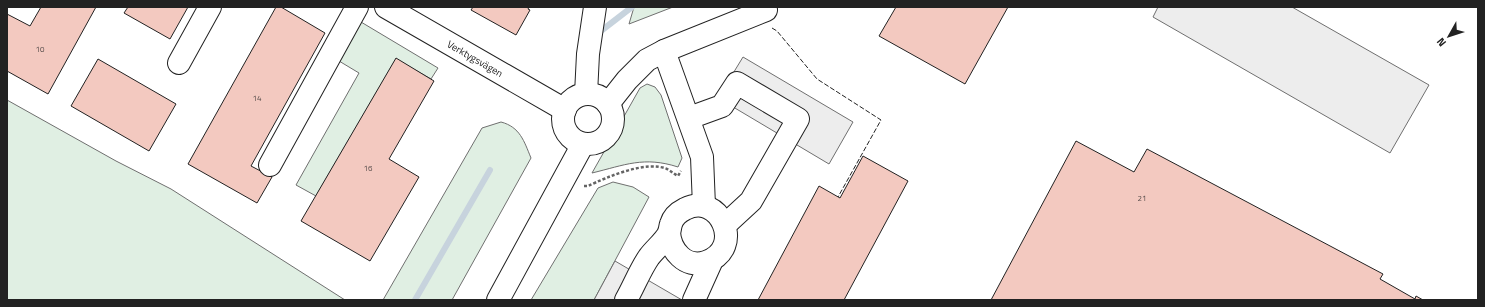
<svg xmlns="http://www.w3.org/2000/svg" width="1485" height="307" viewBox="0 0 1485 307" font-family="'Titillium Web',sans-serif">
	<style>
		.green { fill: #e0efe3; stroke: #6f6f6f }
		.parking { fill: #ededed; stroke: #6f6f6f }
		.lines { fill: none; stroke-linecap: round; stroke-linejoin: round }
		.stream { stroke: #c7d3dd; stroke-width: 6 }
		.building { fill: #f3c9c0; stroke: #222 }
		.minor-casing { stroke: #222; stroke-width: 24 }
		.path { stroke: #646464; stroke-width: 2.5; stroke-dasharray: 3 2; stroke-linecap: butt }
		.minor { stroke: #fff; stroke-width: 22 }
		.fence { stroke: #222; stroke-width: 1; stroke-dasharray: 5 2; stroke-linecap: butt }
		.labels { text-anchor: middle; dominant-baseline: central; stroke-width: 3; stroke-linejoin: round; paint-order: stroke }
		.number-label { font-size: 8px; fill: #564c4a }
		.street-label { font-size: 10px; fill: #222; stroke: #fff }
	</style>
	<rect width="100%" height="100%" fill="#fff"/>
	<g class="green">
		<path d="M634 7H673L629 24Z"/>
		<path d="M361 22 438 68 431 79 396 59 316 196 296 185 359 73 339 61Z"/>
		<path d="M647 84 655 87 661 95 682 158 678 167C644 156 625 165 592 173L640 88Z"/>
		<path d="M7 100 116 161 171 189 345 300H7Z"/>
		<path d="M501 122C520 127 524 141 531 158L452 300H383L482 128Z"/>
		<path d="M613 182 633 187 649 197 594 300H531L598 188Z"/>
	</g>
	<g class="parking">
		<path d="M1158 7H1292L1429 85 1390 153 1153 17Z"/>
		<path d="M743 57 853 122 829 164 718 98Z"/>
		<path d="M615 261 682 300H594Z"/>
	</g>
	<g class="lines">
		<g class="stream">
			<path d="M597 34 632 7"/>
			<path d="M415 300 490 170"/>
		</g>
	</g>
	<g class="building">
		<path d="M41 7H96L48 94 7 71V14L30 26Z"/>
		<path d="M128 7H188L170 39 124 13Z"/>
		<path d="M276 7H281L325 33 251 166 272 177 257 203 188 164Z"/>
		<path d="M473 7H529L528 9 530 10 516 35 471 10Z"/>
		<path d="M896 7H1008L965 84 879 36Z"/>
		<path d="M396 58 434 81 389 159 419 177 370 261 301 221Z"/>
		<path d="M98 59 176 104 149 151 71 106Z"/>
		<path d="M1076 141 1134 172 1147 149 1383 274 1380 279 1415 299 1416 296 1423 300H991Z"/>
		<path d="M863 156 908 181 844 300H758L819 186 840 198Z"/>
	</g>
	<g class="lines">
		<defs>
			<g id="minor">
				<path id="s1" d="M386 7 565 110"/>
				<path d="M664 51 702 157 704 206"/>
				<path d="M179 63 210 7"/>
				<path d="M586 94 588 54 595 7"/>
				<circle cx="588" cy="119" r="25"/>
				<path d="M608 104 627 80 647 60 664 51 766 10"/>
				<path d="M689 118 722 106 737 83 798 119 751 201 725 225"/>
				<path d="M270 165 357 7"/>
				<path d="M498 300 583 144"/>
				<path d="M626 300C634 286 640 270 649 257 655 249 664 242 669 233 670 230 670 227 671 224 673 217 679 212 685 209 719 191 746 248 706 262 685 269 670 250 669 232"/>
				<path d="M694 300 712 260"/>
			</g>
		</defs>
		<use href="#minor" class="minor-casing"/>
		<path class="path" d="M584 186H588C607 177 646 160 667 169 671 171 674 174 678 176L681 171"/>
		<use href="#minor" class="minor"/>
		<path class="fence" d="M772 28 777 31 817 79 881 120 838 197"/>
	</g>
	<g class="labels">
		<g class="number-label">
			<text x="40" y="49">10</text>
			<text x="257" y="98">14</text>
			<text x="368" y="168">16</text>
			<text x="1142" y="198">21</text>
		</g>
		<g class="street-label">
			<text stroke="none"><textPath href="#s1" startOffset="103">Verktygsvägen</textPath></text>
		</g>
	</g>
	<rect width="1485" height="307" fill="none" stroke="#222222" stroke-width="16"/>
	<g transform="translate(1449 36) rotate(231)" stroke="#ffffff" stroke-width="3" paint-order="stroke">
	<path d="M0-3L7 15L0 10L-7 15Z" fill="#222222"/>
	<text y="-6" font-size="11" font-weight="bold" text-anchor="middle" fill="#222222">N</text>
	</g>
</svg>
